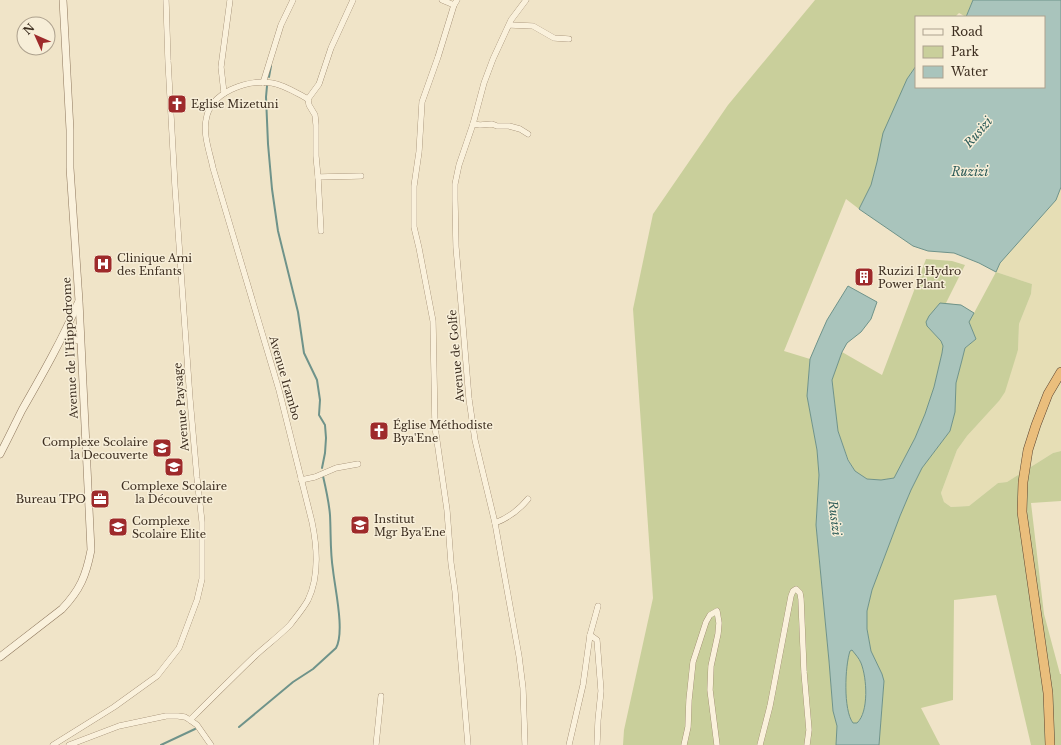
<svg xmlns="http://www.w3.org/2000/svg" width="1061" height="745" viewBox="0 0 1061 745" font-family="'Libre Baskerville',serif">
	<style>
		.farmland { fill: #e6deb5 }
		.green { fill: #c9cf9b }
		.water { fill: #a9c4bc; stroke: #6f938a; fill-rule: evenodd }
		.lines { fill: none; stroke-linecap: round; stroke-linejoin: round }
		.stream { stroke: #6f938a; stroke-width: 2 }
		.minor-casing { stroke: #8d765c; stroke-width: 6 }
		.tertiary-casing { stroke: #8d765c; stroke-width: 8 }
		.trunk-casing { stroke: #5b4430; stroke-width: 10 }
		.minor { stroke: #faf1dc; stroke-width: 5.5 }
		.tertiary { stroke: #faf1dc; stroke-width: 7 }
		.trunk { stroke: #eabe7c; stroke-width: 9 }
		.labels { text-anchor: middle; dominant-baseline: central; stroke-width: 3; stroke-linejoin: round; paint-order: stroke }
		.poi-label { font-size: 11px; fill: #3d2e20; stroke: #f7eed8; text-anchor: start }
		.street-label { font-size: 11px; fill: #3d2e20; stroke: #f7eed8 }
		.water-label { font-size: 12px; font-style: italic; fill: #2f5d5a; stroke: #f7eed8 }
	</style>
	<rect width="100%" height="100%" fill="#f0e4c8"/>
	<path class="farmland" d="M1061 187V451L1053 453 1007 482 998 483 969 506 951 507 944 502 941 493 957 450 967 436 999 401 1018 350 1019 324 1031 294 1032 284 996 272 1000 263 1056 200Z"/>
	<g class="green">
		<path d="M815 0H973L966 17 959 13 955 17H916V66L907 79 877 162 871 185 859 209 846 199 784 351 810 359 807 396 817 450 819 475 816 525 829 661 833 711 837 726 836 745H623L624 730 653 598 633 309 653 214 728 105Z"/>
		<path d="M926 259 952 261 965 265 946 303 961 305 974 313 996 272 1032 284 1031 294 1019 324 1018 350 1005 392 999 401 967 436 957 450 941 493 944 502 951 507 969 506 998 483 1007 482 1053 453 1061 451V501L1031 503 1044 614 1060 674H1061V745H1031L996 595 954 600 953 700 921 708 940 745H879L884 681 882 674 871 651 867 629V611L872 590 900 516 911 490 922 468 950 431 955 412 956 383 962 360 965 348 976 339 969 322 927 326 941 341 943 346 942 353 934 387 925 414 915 438 894 478 881 480 867 479 855 471 848 459 838 431 832 380 842 352 882 375Z"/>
		<path d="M850 650H852C855 654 859 658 861 663 867 678 869 711 857 723H853C843 710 845 666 850 650Z"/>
	</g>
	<g class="water">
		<path d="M973 0H1061V187L1056 200 1000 263 996 272 979 263 954 253 928 251 913 246 859 209 871 185 877 162 883 133 907 79 916 66V87H1044V17H966Z"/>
		<path d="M848 286 877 302 871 319 861 332 847 343 842 352 832 380 838 431 848 460 855 471 867 479 881 480 894 478 915 438 925 414 934 387 942 353 943 346 941 341 927 326 926 322 929 316 940 303 961 305 974 313 969 322 976 339 965 348 962 360 956 383 955 412 950 431 922 468 911 490 900 516 872 590 867 611V629L871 651 882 674 884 681 879 745H836L837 726 833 711 829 661 816 525 819 475 817 450 807 396 810 359 819 338 827 320ZM852 650C855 654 859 658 861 663 867 678 869 712 857 723H853C843 710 845 666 850 651Z"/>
	</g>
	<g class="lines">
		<g class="stream">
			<path d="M269 77 271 66"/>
			<path d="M267 86 266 97 268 144 272 189 278 231 298 312 304 353 317 380 320 400 319 415 325 425 326 438 325 453 322 468"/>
			<path d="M239 727 293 682 313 669 336 648C345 632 335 589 333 570 330 552 331 533 330 515 329 502 326 489 323 476"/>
			<path d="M161 745 195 729"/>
		</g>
		<defs>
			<g id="minor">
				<path d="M442 0 454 5"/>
				<path d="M457 0 454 5 438 57 422 102 419 152 414 186V227L419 248 433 321 435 427 447 510 451 563 455 591 468 745"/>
				<path d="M510 25 533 26 554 38 569 39"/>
				<path d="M263 83 281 25 293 0"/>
				<path d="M224 93 221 67 230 0"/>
				<path d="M308 99 309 105 315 115 316 125V156L318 177 321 231"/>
				<path d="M308 99 319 84 331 48 353 0"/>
				<path d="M473 124 480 125 492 124 497 126H509L520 129 528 134"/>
				<path d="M318 177 361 176"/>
				<path d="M62 337 80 341"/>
				<path d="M301 480 315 477 336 468 358 464"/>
				<path d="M495 523C508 518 519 510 528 499"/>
				<path d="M590 635 597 640 601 691 598 720 597 745"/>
				<path d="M190 720C212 698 233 677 256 655 267 645 279 636 290 625 296 617 303 609 308 600 319 577 317 546 312 522L279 390 213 168C210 153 203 135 206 120 210 92 247 79 272 83 285 85 296 93 308 99"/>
				<path d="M53 745 114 707 157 676 179 648 197 600 202 579V522L197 478 190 399 175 187 168 61 166 0"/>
				<path d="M69 745 119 726 166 716H178L185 717 190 720 197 725 211 745"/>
				<path d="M376 745 381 696"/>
				<path d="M525 745 523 688 519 656 495 523 475 440 469 399 463 326 456 247 455 200V184L459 165 473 124 484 83 493 59 511 20 526 0"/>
				<path d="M569 745 583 685 590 635 598 606"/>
				<path d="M684 745 688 727 689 700 693 662 706 622 710 615 717 611 719 623 718 634 711 666 710 690 717 745"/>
				<path d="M760 745 770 706 791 596 793 591 796 589 800 593 801 599 804 672 809 730 807 745"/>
			</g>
			<g id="tertiary">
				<path d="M0 454C8 439 15 424 22 410 42 375 62 340 78 303"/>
				<path d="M0 657 62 609C80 590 86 576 91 550L79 301 70 168V130L63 0"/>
			</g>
			<path id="trunk" d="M1050 745 1048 693 1022 512 1023 482 1028 450 1036 425 1048 394 1061 372"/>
		</defs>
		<use href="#minor" class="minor-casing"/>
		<use href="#tertiary" class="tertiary-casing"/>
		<use href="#trunk" class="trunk-casing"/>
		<use href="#minor" class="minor"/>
		<use href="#tertiary" class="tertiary"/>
		<use href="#trunk" class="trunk"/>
	</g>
	<defs>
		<symbol id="church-square" viewBox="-11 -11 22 22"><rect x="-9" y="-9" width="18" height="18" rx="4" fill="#9e2a2b" stroke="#f7eed8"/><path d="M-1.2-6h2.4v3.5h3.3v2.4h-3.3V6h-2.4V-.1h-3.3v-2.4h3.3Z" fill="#fff"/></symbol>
		<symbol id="hospital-square" viewBox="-11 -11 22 22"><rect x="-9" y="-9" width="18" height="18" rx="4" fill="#9e2a2b" stroke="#f7eed8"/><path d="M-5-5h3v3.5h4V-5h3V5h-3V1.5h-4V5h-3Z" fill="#fff"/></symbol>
		<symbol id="building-square" viewBox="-11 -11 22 22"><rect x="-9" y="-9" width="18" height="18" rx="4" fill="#9e2a2b" stroke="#f7eed8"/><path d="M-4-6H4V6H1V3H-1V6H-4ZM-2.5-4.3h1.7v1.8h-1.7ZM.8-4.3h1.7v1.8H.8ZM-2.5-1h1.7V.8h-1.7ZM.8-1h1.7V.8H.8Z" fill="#fff"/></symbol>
		<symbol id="school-square" viewBox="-11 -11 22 22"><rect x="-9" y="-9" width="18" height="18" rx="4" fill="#9e2a2b" stroke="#f7eed8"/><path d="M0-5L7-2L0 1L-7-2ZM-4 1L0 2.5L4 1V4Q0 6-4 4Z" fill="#fff"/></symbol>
		<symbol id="office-square" viewBox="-11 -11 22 22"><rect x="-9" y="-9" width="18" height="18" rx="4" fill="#9e2a2b" stroke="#f7eed8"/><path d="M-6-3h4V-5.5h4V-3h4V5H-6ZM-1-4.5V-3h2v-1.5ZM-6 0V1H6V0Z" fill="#fff"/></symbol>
	</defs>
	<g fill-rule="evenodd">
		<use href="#church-square" x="166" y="93" width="22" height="22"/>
		<use href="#hospital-square" x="92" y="253" width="22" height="22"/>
		<use href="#building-square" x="853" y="266" width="22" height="22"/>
		<use href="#church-square" x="368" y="420" width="22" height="22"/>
		<use href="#school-square" x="151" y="437" width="22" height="22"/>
		<use href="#school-square" x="163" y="456" width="22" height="22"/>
		<use href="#office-square" x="89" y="488" width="22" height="22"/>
		<use href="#school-square" x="349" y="514" width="22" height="22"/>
		<use href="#school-square" x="107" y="516" width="22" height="22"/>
	</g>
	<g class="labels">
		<g class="poi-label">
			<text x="191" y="104">Eglise Mizetuni</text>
			<text x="117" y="258">Clinique Ami<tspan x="117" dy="13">des Enfants</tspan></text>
			<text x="878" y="271">Ruzizi I Hydro<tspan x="878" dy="13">Power Plant</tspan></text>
			<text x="393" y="425">Église Méthodiste<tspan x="393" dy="13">Bya'Ene</tspan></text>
			<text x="148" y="442" text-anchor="end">Complexe Scolaire<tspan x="148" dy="13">la Decouverte</tspan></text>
			<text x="174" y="486" text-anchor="middle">Complexe Scolaire<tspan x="174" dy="13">la Découverte</tspan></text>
			<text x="86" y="499" text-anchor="end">Bureau TPO</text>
			<text x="374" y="519">Institut<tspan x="374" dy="13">Mgr Bya'Ene</tspan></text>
			<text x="132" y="521">Complexe<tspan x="132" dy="13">Scolaire Elite</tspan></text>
		</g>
		<g class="street-label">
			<text transform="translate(70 348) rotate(-93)">Avenue de l'Hippodrome</text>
			<text transform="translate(456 356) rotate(-95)">Avenue de Golfe</text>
			<text transform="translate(285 378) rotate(74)">Avenue Irambo</text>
			<text transform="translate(181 407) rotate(-95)">Avenue Paysage</text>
		</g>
		<g class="water-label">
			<text transform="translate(978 132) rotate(-49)">Rusizi</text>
			<text x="970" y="171">Ruzizi</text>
			<text transform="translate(835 518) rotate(83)">Rusizi</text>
		</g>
	</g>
	<rect x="915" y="16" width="130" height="72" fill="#f7eed8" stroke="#ada18e"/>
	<rect x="923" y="29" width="20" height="6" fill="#faf1dc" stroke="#ada18e"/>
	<text x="951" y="36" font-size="12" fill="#3d2e20">Road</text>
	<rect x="923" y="46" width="20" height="12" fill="#c9cf9b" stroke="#ada18e"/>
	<text x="951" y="56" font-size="12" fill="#3d2e20">Park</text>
	<rect x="923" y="66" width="20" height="12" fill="#a9c4bc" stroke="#ada18e"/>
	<text x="951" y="76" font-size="12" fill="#3d2e20">Water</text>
	<g transform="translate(36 36) rotate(315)"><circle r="19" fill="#f7eed8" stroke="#ada18e"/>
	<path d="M0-3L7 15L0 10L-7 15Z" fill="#9e2a2b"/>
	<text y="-6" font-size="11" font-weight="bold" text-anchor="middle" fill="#3d2e20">N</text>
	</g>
</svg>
